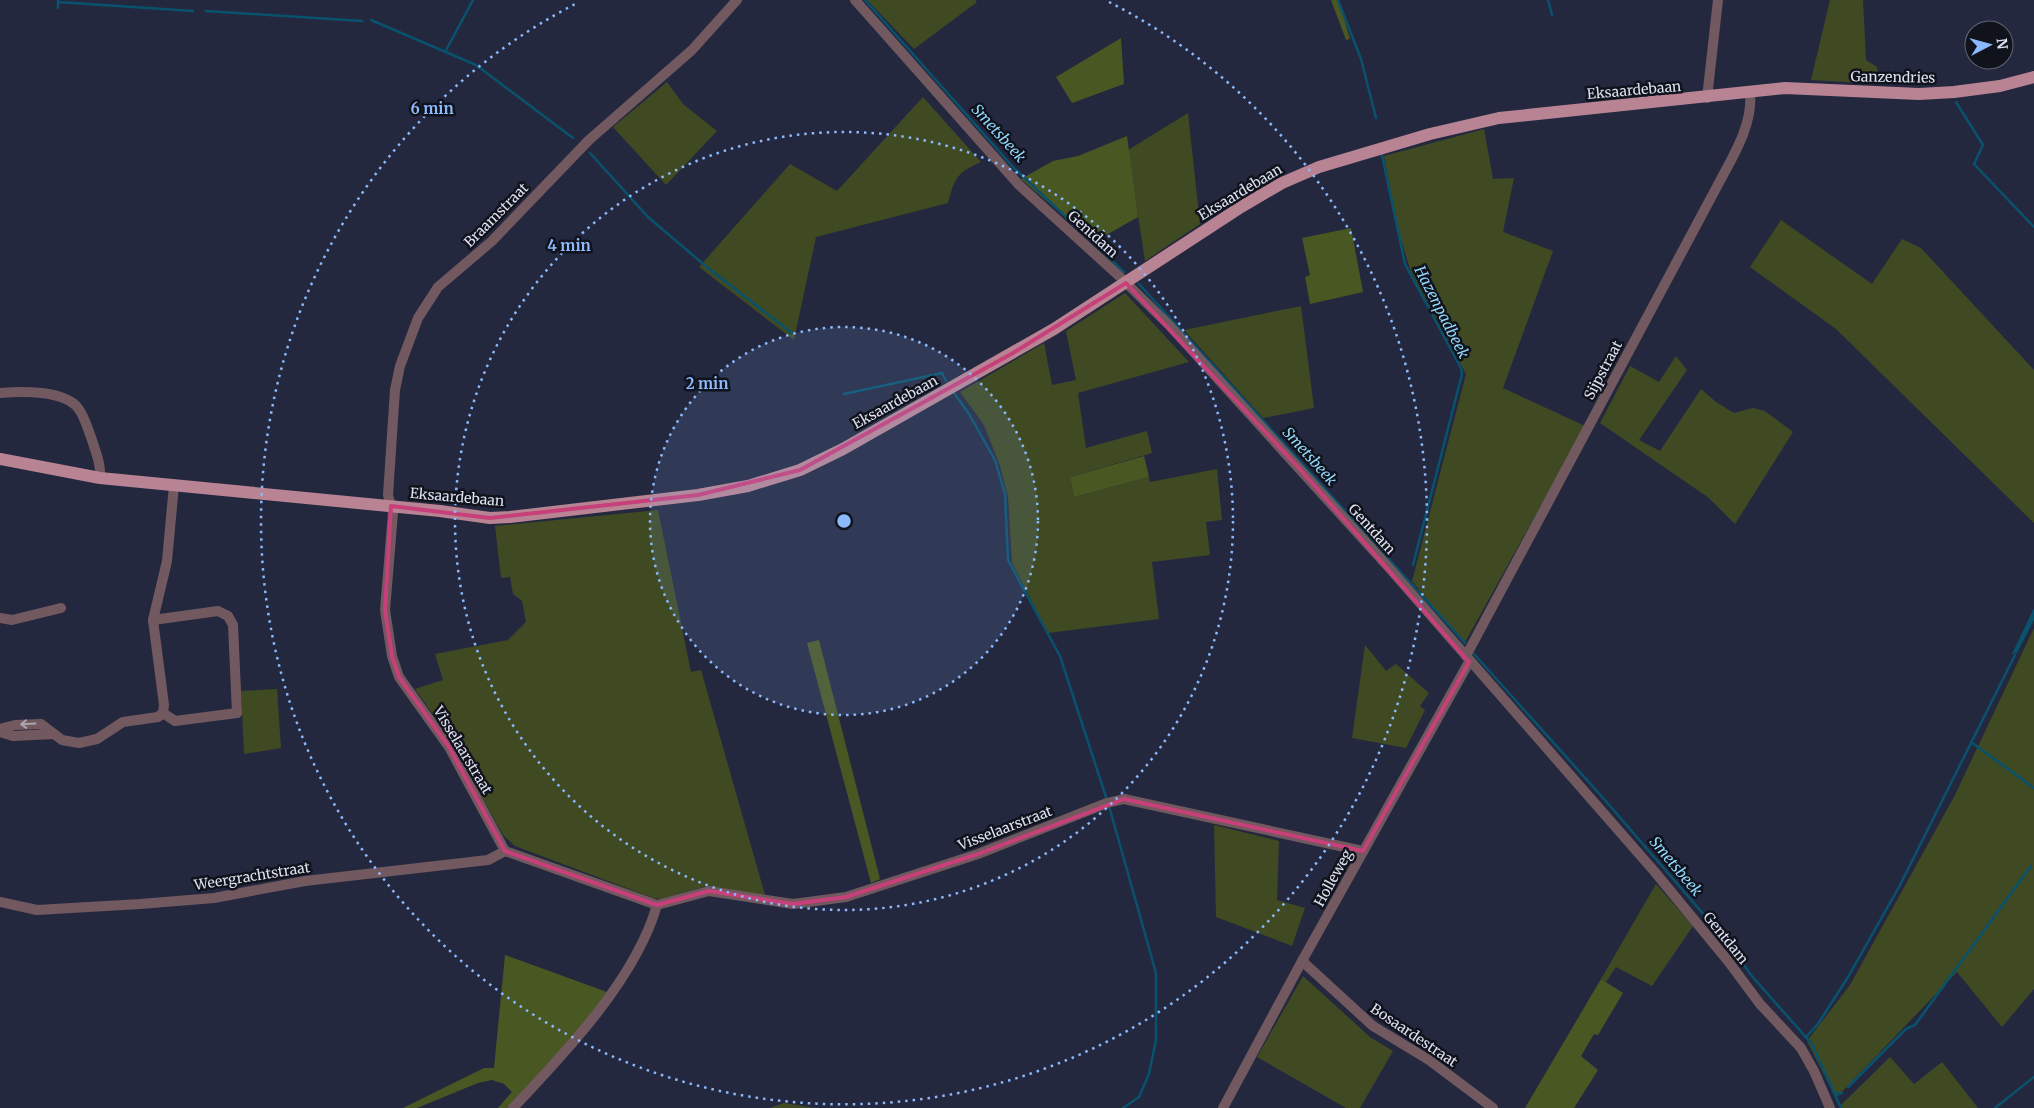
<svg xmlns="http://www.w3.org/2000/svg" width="2034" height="1108" viewBox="0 0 2034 1108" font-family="Merriweather,serif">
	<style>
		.green { fill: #3f4a22 }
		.forest { fill: #495722 }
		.water { fill: #09526d }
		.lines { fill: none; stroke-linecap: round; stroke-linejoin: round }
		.stream { stroke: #09526d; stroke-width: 2.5 }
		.minor { stroke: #72585f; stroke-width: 10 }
		.major { stroke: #b88493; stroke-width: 12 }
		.oneway { stroke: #ada3af }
		.marked { fill: none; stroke: #c74079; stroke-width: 4; stroke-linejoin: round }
		.ring { fill: none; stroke: #8bb9fc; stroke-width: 2.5; stroke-dasharray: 2.5 5 }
		.labels { text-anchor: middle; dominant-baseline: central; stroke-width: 5; stroke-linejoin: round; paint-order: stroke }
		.street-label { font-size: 14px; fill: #dde1f0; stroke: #10121c }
		.water-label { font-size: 15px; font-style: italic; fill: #92dafe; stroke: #10121c }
		.centre { fill: #8bb9fc; stroke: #10121c; stroke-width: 2.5 }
		.ring-label { font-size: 15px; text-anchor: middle; font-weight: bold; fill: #8bb9fc; stroke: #10121c; stroke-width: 5; stroke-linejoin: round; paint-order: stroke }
	</style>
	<rect width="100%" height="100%" fill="#24283f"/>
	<g class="green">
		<path d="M867 0H975L977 2 914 49Z"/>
		<path d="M1830 0H1863L1866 60 1877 67 1879 84 1811 80Z"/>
		<path d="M667 82 683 104 717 131 666 185 613 127Z"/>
		<path d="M923 97 981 162C956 173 955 178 948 203L816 237 794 340 699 267 790 164 837 191Z"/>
		<path d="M1188 113 1200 224 1145 261 1128 150Z"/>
		<path d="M1484 129 1493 179 1514 178 1503 232 1553 251 1503 388 1585 426 1464 644 1412 581 1466 374 1411 272 1398 230 1384 156Z"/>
		<path d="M1781 220 1872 284 1902 239 1921 248 2034 370V523L1836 329 1750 267Z"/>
		<path d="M1125 293 1189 362 1078 393 1086 448 1147 431 1152 453 1070 477 1074 497 1149 477 1150 482 1217 469 1222 520 1206 522 1210 555 1152 562 1159 619 1048 633 1012 563 1008 497 1000 466 984 425 960 392 1044 343 1052 385 1076 380 1066 331Z"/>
		<path d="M1301 306 1314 408 1263 418 1184 330Z"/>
		<path d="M1676 356 1687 370 1639 440 1660 451 1701 389 1716 402 1734 413 1753 408 1765 411 1793 432 1735 524 1709 498 1600 423 1630 366 1659 382Z"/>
		<path d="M658 510 691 672 701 670 765 895 707 886 661 899 653 898 515 846 503 835 444 730 415 689 443 680 435 654 508 640 526 622 522 601 513 594 510 577 501 578 495 526Z"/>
		<path d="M2034 628V989L2002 1027 1957 972 1836 1098 1807 1041 1850 985 1954 797Z"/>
		<path d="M1365 645 1386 671 1396 664 1429 693 1420 706 1425 710 1406 748 1352 738Z"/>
		<path d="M277 689 281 748 244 754 241 691Z"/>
		<path d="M1214 825 1279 841 1277 900 1305 908 1292 946 1216 917Z"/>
		<path d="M1656 884 1693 926 1652 986 1616 967 1606 982 1601 979Z"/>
		<path d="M1303 976 1370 1037 1393 1051 1360 1108H1346L1257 1057Z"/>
		<path d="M1890 1057 1914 1084 1942 1062 1978 1108H1842L1841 1105Z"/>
		<path d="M784 1103 816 1108H769Z"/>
	</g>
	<g class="forest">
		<path d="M1331 0H1339L1350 39 1346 40Z"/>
		<path d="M1121 38 1124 84 1072 103 1056 77Z"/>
		<path d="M1127 136 1138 217 1094 242 1021 179 1053 161 1078 156Z"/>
		<path d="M1351 228 1363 292 1310 304 1305 277 1310 275 1302 238Z"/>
		<path d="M1144 456 1149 477 1074 497 1070 477Z"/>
		<path d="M819 640 880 879 871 883 807 643Z"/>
		<path d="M505 955 607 992 578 1031 509 1108H498L512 1092 504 1084 492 1080 478 1083 417 1108H403L484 1068H494Z"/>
		<path d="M1601 979 1623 993 1598 1035 1594 1034 1581 1056 1598 1070 1574 1108H1525Z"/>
	</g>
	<path class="water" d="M2034 608V620L2017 653 2012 654Z"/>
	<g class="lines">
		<g class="stream">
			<path d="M865 0 1013 167 1124 272"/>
			<path d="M1338 0 1361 59 1376 118"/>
			<path d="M1548 0 1552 15"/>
			<path d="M58 2 193 11"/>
			<path d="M58 8V0"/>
			<path d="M206 11 362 21"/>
			<path d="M371 20 476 65 573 138"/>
			<path d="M445 52 473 0"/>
			<path d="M1956 102 1983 145 1974 164 2034 227"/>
			<path d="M590 153 648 217 708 268 792 333"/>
			<path d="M1382 155 1405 264 1461 368 1462 374 1413 565"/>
			<path d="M1139 284 1465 643"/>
			<path d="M954 393 969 414 995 460 1005 494 1008 560 1060 656 1106 797"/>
			<path d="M844 394 942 373 946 381"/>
			<path d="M1474 654 1604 799 1725 939 1751 975 1812 1044 1841 1108"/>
			<path d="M1971 742 2034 788"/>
			<path d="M1109 806 1156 973V1040L1149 1074 1139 1097 1123 1108"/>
			<path d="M1806 1037 1818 1024 1848 977 1899 887 2015 655"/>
			<path d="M1848 1087 1906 1029 1915 1025 2031 866"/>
			<path d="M1835 1094 1842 1093"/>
			<path d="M1995 1108 2034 1077"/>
		</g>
		<g class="minor">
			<path d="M737 0 692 50 589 140 492 241 438 287 418 318 400 366 395 390 388 495 393 513 385 610 392 656 399 677 449 747 505 851 657 905 709 891 793 904 846 897 978 854 1107 803 1124 799 1363 851"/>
			<path d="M855 0 1019 185 1118 275 1169 325 1391 570 1654 871 1728 961 1760 1004 1801 1048 1814 1071 1830 1108"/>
			<path d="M1707 98 1718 0"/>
			<path d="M0 393C21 391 64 390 78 408 85 417 88 430 92 440 96 453 101 464 100 478"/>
			<path d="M0 618 12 620 61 608"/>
			<path d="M153 620 218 611 228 616 233 625 237 713 175 721 163 713"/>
			<path d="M1466 656 1721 179C1735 153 1753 123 1750 93"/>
			<path d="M0 729 15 725 41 724 62 740 79 743 97 739 123 722 158 717 163 713 164 705 153 620 167 561 174 485"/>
			<path d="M0 732 13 736 54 734"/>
			<path d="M0 902 37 910 140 904 214 898 305 881 488 860 505 851"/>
			<path d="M1302 961 1373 1026 1429 1060 1493 1108"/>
			<path d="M513 1108C565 1053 636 979 657 905"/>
			<path d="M1223 1108 1302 961 1469 662"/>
		</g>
		<path class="major" d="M0 459 100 478 440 511 490 518 510 517 698 495 748 486 800 470 843 449 1054 329 1241 207 1282 183 1319 167 1430 134 1499 118 1785 88 1919 94 1954 92 2000 86 2034 77"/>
	</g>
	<defs><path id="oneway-shaft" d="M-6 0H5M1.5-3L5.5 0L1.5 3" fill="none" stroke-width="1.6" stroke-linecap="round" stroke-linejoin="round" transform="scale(1.25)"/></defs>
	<use class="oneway" href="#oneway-shaft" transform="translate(28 724) rotate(177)"/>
	<path class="marked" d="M1126 283 1298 467 1469 662 1363 851 1124 799 978 854 846 897 793 904 709 891 657 905 505 851 449 747 399 677 392 656 385 610 391 506 490 518 698 495 800 470 1013 353Z"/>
	<circle cx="844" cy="521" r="194" fill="#8bb9fc" fill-opacity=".12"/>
	<g class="ring">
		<circle cx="844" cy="521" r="194"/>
		<circle cx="844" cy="521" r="389"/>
		<path d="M1109 2A583 583 0 1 1 579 2"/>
	</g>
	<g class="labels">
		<g class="street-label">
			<text transform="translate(1893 77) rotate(1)">Ganzendries</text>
			<text transform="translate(1634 90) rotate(-5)">Eksaardebaan</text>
			<text transform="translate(1240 192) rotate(-31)">Eksaardebaan</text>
			<text transform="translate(496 215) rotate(-45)">Braamstraat</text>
			<text transform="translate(1093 234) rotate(42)">Gentdam</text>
			<text transform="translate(1603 370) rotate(-62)">Sijpstraat</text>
			<text transform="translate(895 402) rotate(-29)">Eksaardebaan</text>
			<text transform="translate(457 497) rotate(5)">Eksaardebaan</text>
			<text transform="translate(1372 529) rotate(48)">Gentdam</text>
			<text transform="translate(463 750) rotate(59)">Visselaarstraat</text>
			<text transform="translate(1005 828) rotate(-21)">Visselaarstraat</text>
			<text transform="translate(252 876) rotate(-9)">Weergrachtstraat</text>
			<text transform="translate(1333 878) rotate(-61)">Holleweg</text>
			<text transform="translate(1726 938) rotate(51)">Gentdam</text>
			<text transform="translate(1414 1035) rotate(34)">Bosaardestraat</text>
		</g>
		<g class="water-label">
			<text transform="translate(999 133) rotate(48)">Smetsbeek</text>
			<text transform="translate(1442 312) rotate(63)">Hazenpadbeek</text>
			<text transform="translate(1310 456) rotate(48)">Smetsbeek</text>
			<text transform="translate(1676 866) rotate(50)">Smetsbeek</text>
		</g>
	</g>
	<circle cx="844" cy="521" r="8" class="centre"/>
	<g class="ring-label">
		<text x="432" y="114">6 min</text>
		<text x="569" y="251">4 min</text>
		<text x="707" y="389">2 min</text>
	</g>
	<g transform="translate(1989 45) rotate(84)"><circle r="24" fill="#10121c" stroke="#626571"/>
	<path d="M0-4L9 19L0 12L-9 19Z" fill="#8bb9fc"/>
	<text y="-8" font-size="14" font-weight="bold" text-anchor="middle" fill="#dde1f0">N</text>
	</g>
</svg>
